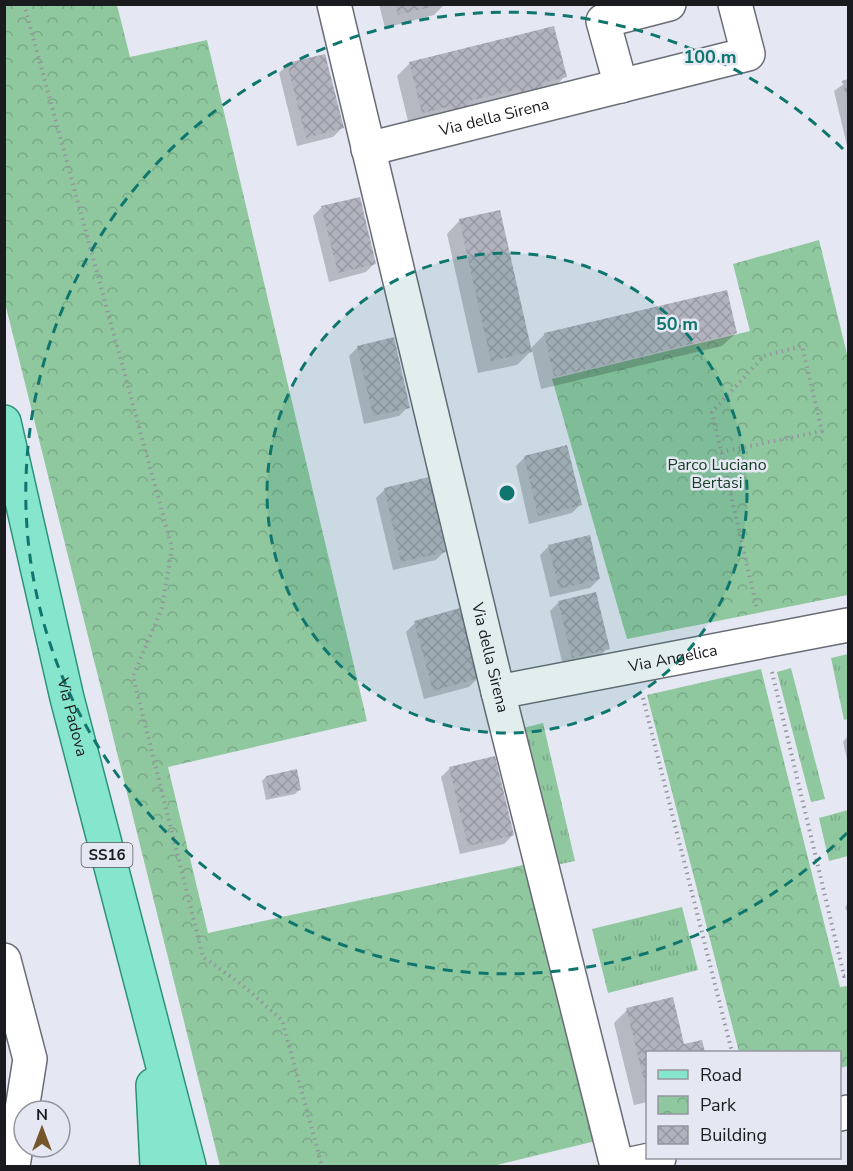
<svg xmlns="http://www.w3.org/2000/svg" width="853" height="1171" viewBox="0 0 853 1171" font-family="'Nunito Sans',sans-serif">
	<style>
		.grass { fill: url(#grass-tufts) }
		.park { fill: url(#park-crowns) }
		.shadow { fill: #0003 }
		.building { fill: url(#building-cross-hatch) }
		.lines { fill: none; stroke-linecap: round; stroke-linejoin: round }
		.minor-casing { stroke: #6a6c75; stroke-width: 36 }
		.major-casing { stroke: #2c937a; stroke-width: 36 }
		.path { stroke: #94979e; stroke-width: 4; stroke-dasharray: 1.5 4.5; stroke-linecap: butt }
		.minor { stroke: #fff; stroke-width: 33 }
		.major { stroke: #86e5cd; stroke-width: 33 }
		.ring { fill: none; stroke: #0f766e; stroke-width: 3; stroke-dasharray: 10 8 }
		.labels { text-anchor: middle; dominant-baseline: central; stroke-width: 5; stroke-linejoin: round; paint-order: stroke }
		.shield { fill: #e5e8f3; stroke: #57585e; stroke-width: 1.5 }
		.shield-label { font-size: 15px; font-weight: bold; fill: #1a1b1e }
		.street-label { font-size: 16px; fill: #1a1b1e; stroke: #e5e8f3 }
		.park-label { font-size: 16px; fill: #164126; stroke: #e5e8f3 }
		.centre { fill: #0f766e; stroke: #e5e8f3; stroke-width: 3 }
		.ring-label { font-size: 18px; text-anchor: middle; font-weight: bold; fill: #0f766e; stroke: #e5e8f3; stroke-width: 5; stroke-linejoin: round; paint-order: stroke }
	</style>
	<defs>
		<pattern id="grass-tufts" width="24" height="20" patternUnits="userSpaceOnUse" patternTransform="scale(1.5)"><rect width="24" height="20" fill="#8fc79f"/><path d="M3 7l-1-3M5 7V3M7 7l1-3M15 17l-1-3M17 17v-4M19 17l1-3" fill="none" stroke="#7baa88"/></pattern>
		<pattern id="park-crowns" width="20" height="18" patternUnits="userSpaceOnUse" patternTransform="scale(1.5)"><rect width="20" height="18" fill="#8fc79f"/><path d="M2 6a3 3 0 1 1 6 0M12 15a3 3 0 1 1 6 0" fill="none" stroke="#7baa88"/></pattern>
		<pattern id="building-cross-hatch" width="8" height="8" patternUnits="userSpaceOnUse" patternTransform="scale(1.5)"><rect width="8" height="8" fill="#b1b3be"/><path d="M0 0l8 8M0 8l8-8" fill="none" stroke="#9899a3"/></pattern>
	</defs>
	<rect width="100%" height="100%" fill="#e5e8f3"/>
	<g class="grass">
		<path d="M848 654V719L844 720 831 658Z"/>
		<path d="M791 668 825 799 811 802 777 672Z"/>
		<path d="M543 723 575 861 551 866 519 729Z"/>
		<path d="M848 810V856L829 861 819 818Z"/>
		<path d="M682 907 698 970 608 993 592 929Z"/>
	</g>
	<g class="park">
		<path d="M4 5H117L130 57 207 40 367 721 168 767 208 933 528 864 600 1140 493 1166H220L5 303Z"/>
		<path d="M819 240 848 358V595L627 639 552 379 750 331 733 264Z"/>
		<path d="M761 669 840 987 848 986V1066L840 1068V1052H739L647 695Z"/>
	</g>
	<g class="shadow">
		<path d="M379 4H445L434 15 385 28Z"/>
		<path d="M410 63 565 76 552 90 409 125 397 76Z"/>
		<path d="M288 64 342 128 333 137 297 146 279 73Z"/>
		<path d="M848 81V150L834 91Z"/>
		<path d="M322 207 375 263 366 272 329 282 313 216Z"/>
		<path d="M460 220 530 349 545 334 736 333 722 346 541 389 532 350 517 365 478 373 447 234Z"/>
		<path d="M358 347 408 407 399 416 364 424 349 356Z"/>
		<path d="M525 457 581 504 572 513 529 524 516 466Z"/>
		<path d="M385 489 445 551 436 560 393 570 376 498Z"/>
		<path d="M549 546 599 579 590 588 550 597 540 555Z"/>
		<path d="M559 602 608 648 599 657 563 666 550 611Z"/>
		<path d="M415 623 478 678 469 687 424 699 406 632Z"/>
		<path d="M848 736V764L843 742Z"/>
		<path d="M450 768 513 835 504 844 460 854 441 777Z"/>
		<path d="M266 777 299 790 295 794 266 800 262 781Z"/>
		<path d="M848 902V913L845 908Z"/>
		<path d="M627 1010 683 1046 701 1042 704 1052H648V1102L634 1105 614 1023Z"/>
	</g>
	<g class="building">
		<path d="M395 4H438V5L398 15Z"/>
		<path d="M554 26 567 77 541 83 542 87 522 93 520 89 469 101 470 106 449 112 448 107 422 113 409 62Z"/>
		<path d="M325 54 344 128 306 138 287 63Z"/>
		<path d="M848 79V103L842 81Z"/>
		<path d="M360 197 376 264 338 273 321 206Z"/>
		<path d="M500 210 532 352 491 361 459 219Z"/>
		<path d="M727 290 737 333 554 377 544 333Z"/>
		<path d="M394 337 410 408 373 416 357 346Z"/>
		<path d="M567 445 582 505 538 516 524 456Z"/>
		<path d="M429 477 446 552 401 562 384 488Z"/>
		<path d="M590 535 600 579 559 589 548 545Z"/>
		<path d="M596 592 610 649 572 658 558 601Z"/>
		<path d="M460 608 479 678 433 691 414 621Z"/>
		<path d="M495 756 514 835 468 846 449 767Z"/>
		<path d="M297 769 301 790 270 797 266 776Z"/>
		<path d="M673 997 684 1044 702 1040 705 1052H648L647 1092 626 1008Z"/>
	</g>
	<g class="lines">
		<defs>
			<g id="minor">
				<path id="s1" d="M334 4 498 692 617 1166"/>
				<path d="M621 86 603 21 669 4"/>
				<path id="s2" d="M368 149 748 54 735 4"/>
				<path id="s3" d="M498 692 848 625"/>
				<path d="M4 960 30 1059 13 1166"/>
				<path d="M840 1114 848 1112"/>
				<path d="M622 1166 659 1158"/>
			</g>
			<g id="major">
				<path id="s4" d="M4 422 67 698 189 1166"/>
				<path d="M153 1085 157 1166"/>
			</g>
		</defs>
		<use href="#minor" class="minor-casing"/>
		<use href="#major" class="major-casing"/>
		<g class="path">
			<path d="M24 4 172 548 162 608 133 676 203 957 241 984 282 1020 322 1166"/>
			<path d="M721 452 822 431 802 346 764 356 712 412 757 609"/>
			<path d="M772 672 844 976 848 975"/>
			<path d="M643 698 732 1052"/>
		</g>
		<use href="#minor" class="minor"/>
		<use href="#major" class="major"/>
	</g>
	<circle cx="507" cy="493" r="240" fill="#0f766e" fill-opacity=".12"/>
	<g class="ring">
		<circle cx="507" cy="493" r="240"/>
		<path d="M847 833A481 481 0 1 1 847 153"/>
	</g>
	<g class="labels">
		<rect class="shield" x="81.5" y="843" width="51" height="24" rx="4.5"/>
		<g class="shield-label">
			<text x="107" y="855">SS16</text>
		</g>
		<g class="street-label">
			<text stroke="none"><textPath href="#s2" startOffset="130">Via della Sirena</textPath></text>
			<text stroke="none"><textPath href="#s1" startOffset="672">Via della Sirena</textPath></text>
			<text stroke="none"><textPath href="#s3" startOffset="178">Via Angelica</textPath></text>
			<text stroke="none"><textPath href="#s4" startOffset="303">Via Padova</textPath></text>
		</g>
		<g class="park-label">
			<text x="717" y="465">Parco Luciano<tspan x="717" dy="18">Bertasi</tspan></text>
		</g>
	</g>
	<circle cx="507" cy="493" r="9" class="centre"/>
	<g class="ring-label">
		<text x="710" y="63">100 m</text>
		<text x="677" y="330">50 m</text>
	</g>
	<rect width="853" height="1171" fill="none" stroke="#1a1b1e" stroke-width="12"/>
	<rect x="646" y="1051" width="195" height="108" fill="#e5e8f3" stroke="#94969e" stroke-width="1.5"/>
	<rect x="658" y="1070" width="30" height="9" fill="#86e5cd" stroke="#94969e" stroke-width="1.5"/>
	<text x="700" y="1081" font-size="18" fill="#1a1b1e">Road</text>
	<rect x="658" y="1096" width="30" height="18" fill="url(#park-crowns)" stroke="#94969e" stroke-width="1.5"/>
	<text x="700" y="1111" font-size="18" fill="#1a1b1e">Park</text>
	<rect x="658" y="1126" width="30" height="18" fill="url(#building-cross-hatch)" stroke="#94969e" stroke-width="1.5"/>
	<text x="700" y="1141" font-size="18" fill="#1a1b1e">Building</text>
	<g transform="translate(42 1129)"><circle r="28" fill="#e5e8f3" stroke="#94969e" stroke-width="1.5"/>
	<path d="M0-4.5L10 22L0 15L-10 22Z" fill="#74562a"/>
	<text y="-9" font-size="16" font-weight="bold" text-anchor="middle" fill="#1a1b1e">N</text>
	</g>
</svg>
